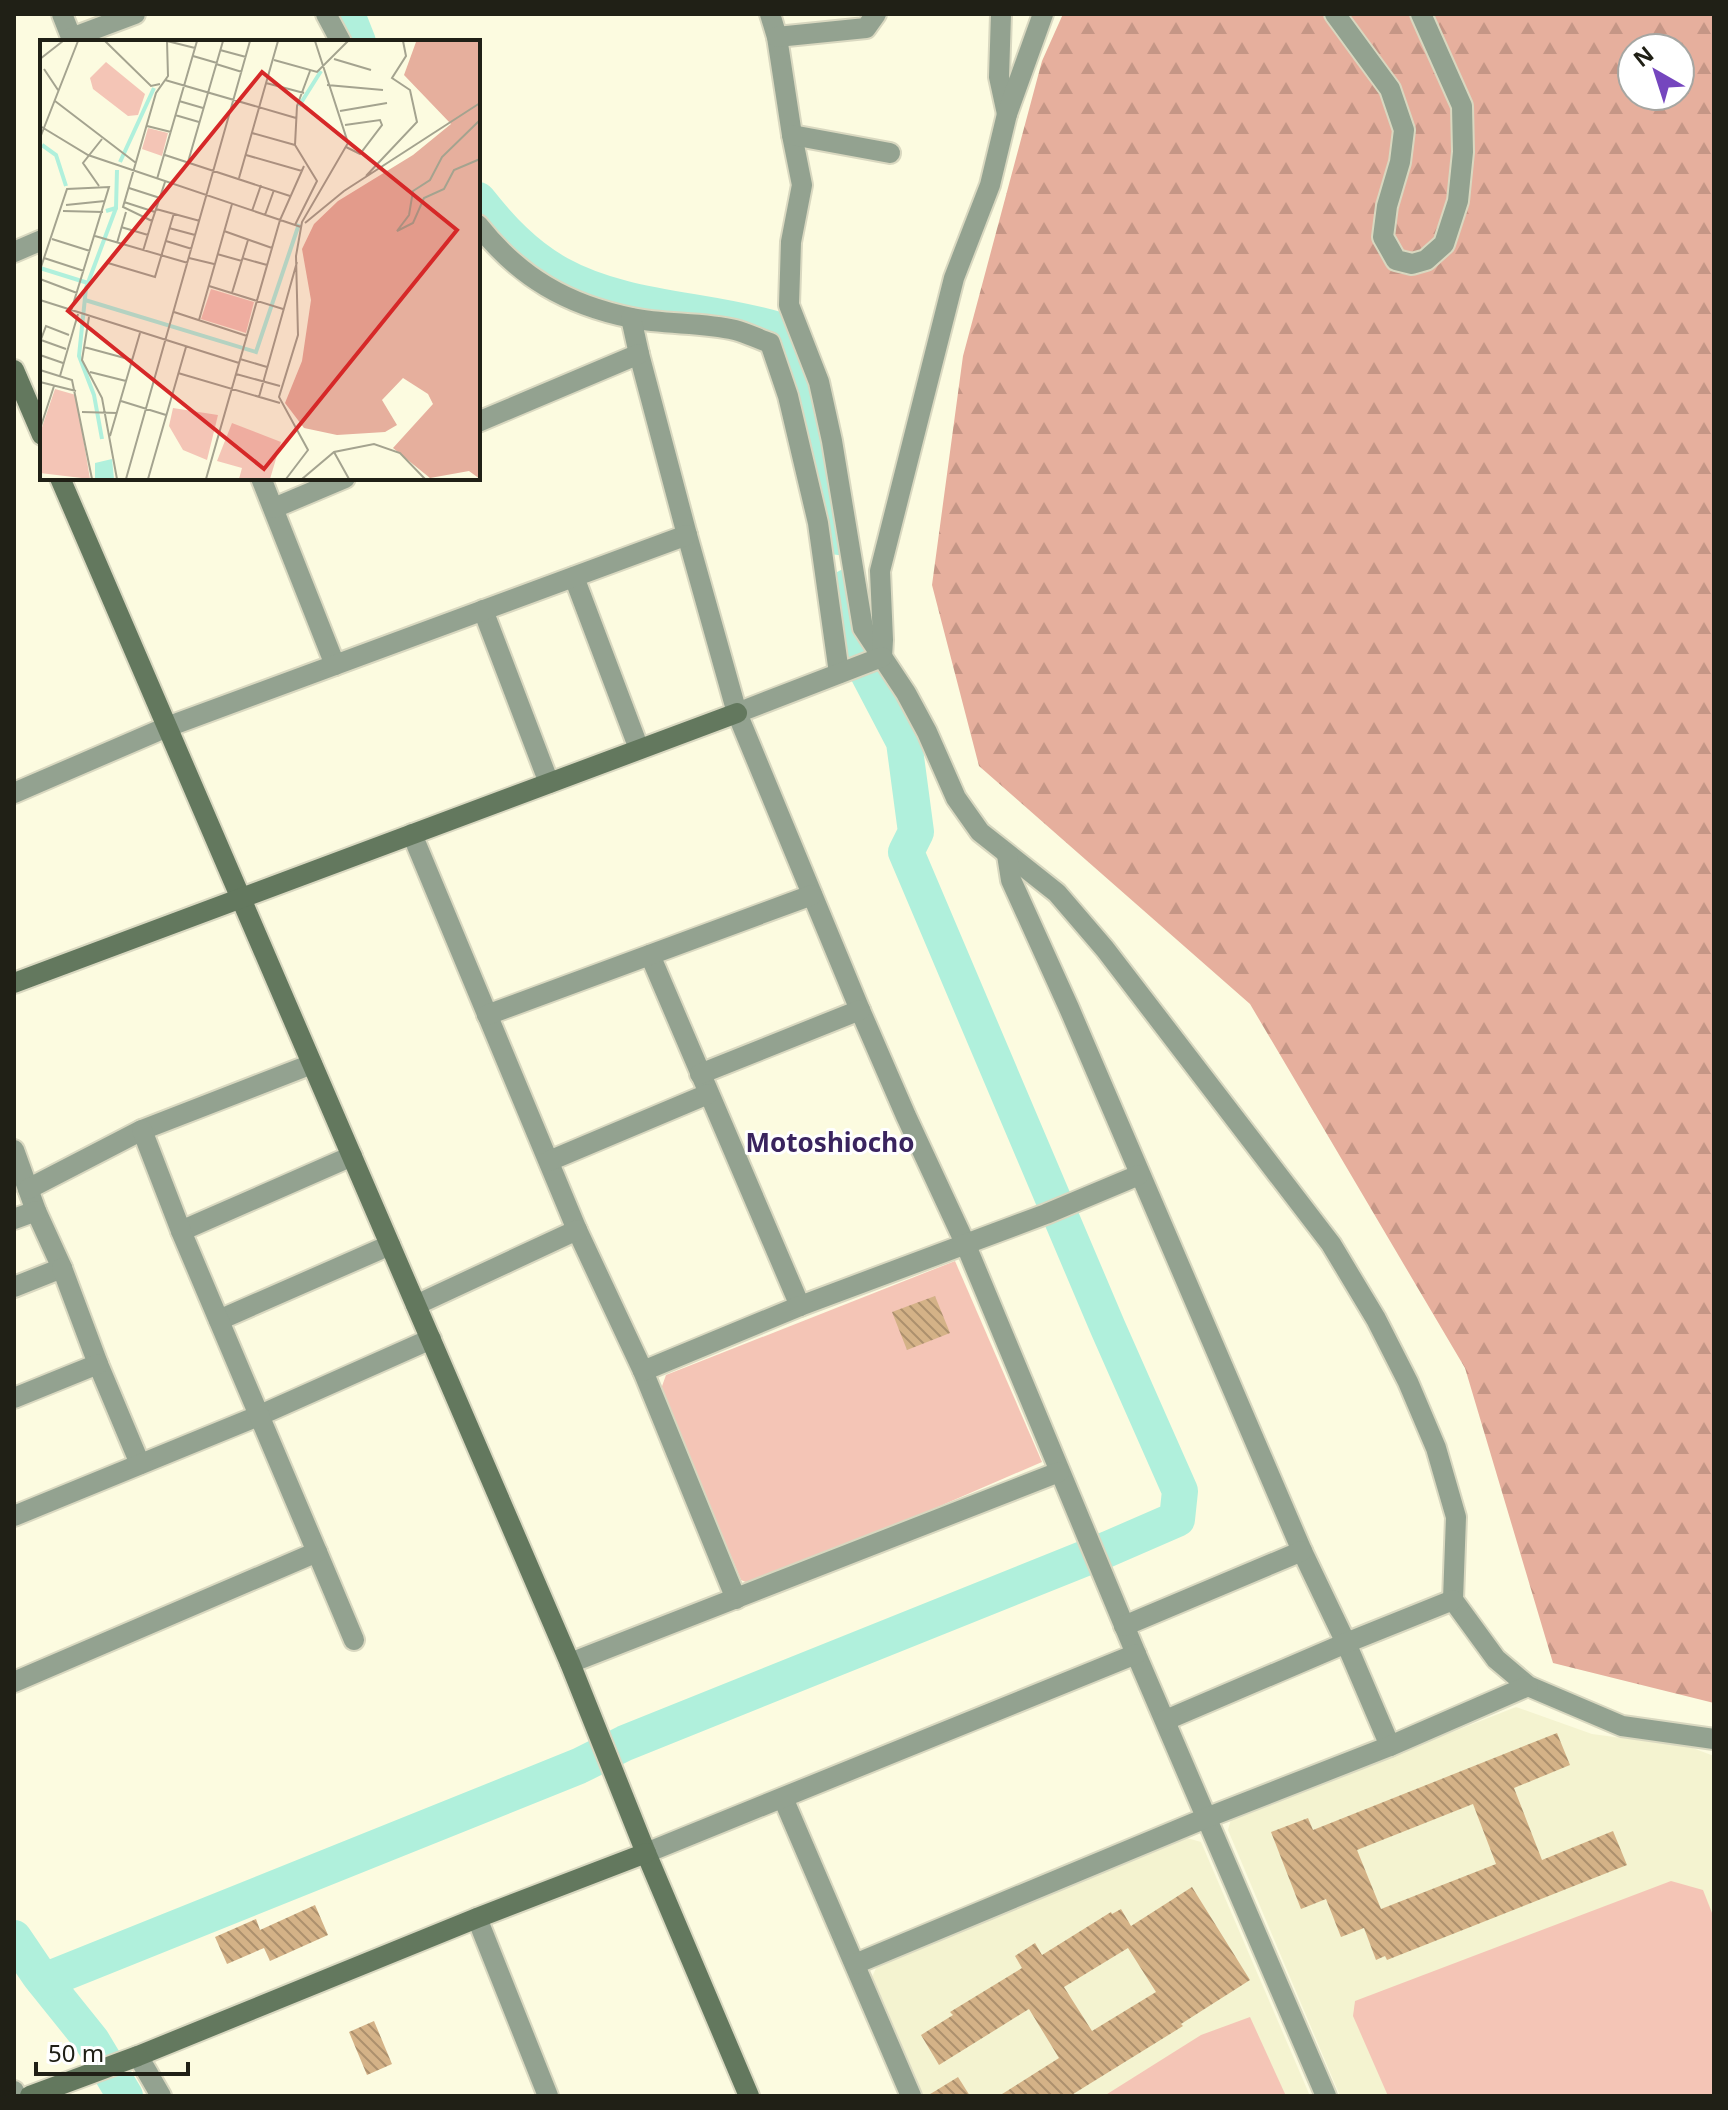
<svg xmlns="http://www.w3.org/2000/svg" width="1728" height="2110" viewBox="0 0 1728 2110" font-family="'Noto Sans',sans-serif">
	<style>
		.built { fill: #f4f3d0 }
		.forest { fill: url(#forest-firs); fill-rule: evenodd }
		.park { fill: #f4c5b6 }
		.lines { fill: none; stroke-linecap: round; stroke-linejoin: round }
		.river { stroke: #b0f0dc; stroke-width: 36 }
		.building { fill: url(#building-back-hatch); fill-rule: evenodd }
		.street-casing { stroke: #d9d8c0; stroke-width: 24 }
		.secondary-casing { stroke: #d9d8c0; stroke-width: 24 }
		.street { stroke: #93a290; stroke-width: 20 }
		.secondary { stroke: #63785e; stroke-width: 20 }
		.labels { text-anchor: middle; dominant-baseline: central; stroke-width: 6; stroke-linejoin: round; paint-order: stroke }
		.quarter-label { font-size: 26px; font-weight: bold; fill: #3a245e; stroke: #fff }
		.inset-river { fill: none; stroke: #b0f0dc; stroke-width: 4 }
		.inset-road { fill: none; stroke: #a4a38f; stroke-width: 2 }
		.view { fill: #d62828; fill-opacity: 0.15; stroke: #d62828; stroke-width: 4 }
		.inset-edge { fill: none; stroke: #202016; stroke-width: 4 }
	</style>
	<defs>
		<pattern id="forest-firs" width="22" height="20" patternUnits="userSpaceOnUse" patternTransform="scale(2)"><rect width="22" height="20" fill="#e6af9d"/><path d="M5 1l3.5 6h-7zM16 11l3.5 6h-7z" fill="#c59686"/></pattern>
		<pattern id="building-back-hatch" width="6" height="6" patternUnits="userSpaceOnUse" patternTransform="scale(2)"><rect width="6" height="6" fill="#d4b287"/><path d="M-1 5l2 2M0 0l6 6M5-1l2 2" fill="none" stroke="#ac906d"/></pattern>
	</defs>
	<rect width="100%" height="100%" fill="#fcfbe0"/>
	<g class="built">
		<path d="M1516 1707 1592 1734 1690 1747 1714 1756V2096H1340L1228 1830 1231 1819Z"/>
		<path d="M1187 1838 1201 1842 1310 2096H922L872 1977 878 1964Z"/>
	</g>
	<path class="forest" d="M1063 14H1714V1703L1553 1663 1465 1368 1250 1004 979 766 932 585 963 356 1042 61ZM1632 48H1680V96H1632Z"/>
	<g class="park">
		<path d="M955 1261 1042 1462 755 1586 741 1580 661 1389 666 1375Z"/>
		<path d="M1671 1881 1703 1890 1714 1918V2096H1388L1353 2016 1355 2001Z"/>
		<path d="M1250 2017 1286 2096H1104L1201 2035Z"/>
	</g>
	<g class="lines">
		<g class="river">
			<path d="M347 14 358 42"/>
			<path d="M478 200C501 229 526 256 559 274 626 311 707 308 778 330 813 392 826 467 838 537"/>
			<path d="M14 1938 39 1975 92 2041 125 2096"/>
			<path d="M44 1981 579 1766 625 1743 1108 1549 1177 1519 1180 1491 1108 1328 906 852 916 832 904 742 860 658 847 587"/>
		</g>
	</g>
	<g class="building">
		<path d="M935 1296 950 1333 907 1350 892 1312Z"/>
		<path d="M1557 1733 1570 1765 1514 1788 1542 1860 1613 1831 1627 1865 1387 1960 1385 1956 1376 1960 1364 1928 1341 1937 1326 1899 1301 1909 1271 1832 1308 1818 1313 1830ZM1473 1804 1496 1864 1381 1909 1357 1850Z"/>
		<path d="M1192 1887 1250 1980 1181 2024 1183 2026 1070 2096H999L1059 2058 1029 2009 939 2065 921 2035 953 2015 950 2012 1022 1968 1015 1956 1035 1943 1042 1955 1111 1912 1112 1914 1121 1909 1131 1926ZM1128 1948 1156 1992 1092 2031 1064 1987Z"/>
		<path d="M315 1905 328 1935 270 1961 264 1948 227 1964 215 1937 256 1919 260 1930Z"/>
		<path d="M374 2021 392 2064 367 2075 349 2032Z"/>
		<path d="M958 2077 970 2096H927Z"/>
	</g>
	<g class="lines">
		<defs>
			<g id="street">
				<path d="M62 14 73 42"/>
				<path d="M326 14 341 42"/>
				<path d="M770 14 777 37 792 135 802 185 791 242 789 305 819 382 832 441 863 628 906 693 927 732 956 798 980 832 1057 893 1105 949 1331 1244 1376 1319 1408 1382 1436 1448 1456 1517 1453 1600 1496 1659 1528 1686 1622 1726 1714 1739"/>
				<path d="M1001 14 999 77 1007 114"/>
				<path d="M1335 14 1390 89 1404 130 1400 162 1387 206 1383 237 1396 260 1412 264 1426 260 1444 244 1458 201 1463 152 1462 106 1421 14"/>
				<path d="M777 37 866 28 876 14"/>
				<path d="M71 38 135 14"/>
				<path d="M792 135 890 153"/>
				<path d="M478 225C519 277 567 305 632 318 665 325 702 322 735 330 747 333 758 339 770 343L788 396 818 523 839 673"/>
				<path d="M14 252 42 240"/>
				<path d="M631 318 639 354 687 535 737 713 860 1010 906 1116 965 1243 1136 1654 1326 2096"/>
				<path d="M478 422 639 354"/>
				<path d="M261 478 335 665"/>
				<path d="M274 508 345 478"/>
				<path d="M574 577 639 749"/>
				<path d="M483 610 549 783"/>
				<path d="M882 657 883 640 880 571 954 278 990 185 1007 114 1043 14"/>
				<path d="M737 713 882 657"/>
				<path d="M14 793 167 727 687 535"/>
				<path d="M412 834 577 1230 643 1371 736 1599"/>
				<path d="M1007 855 1011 880 1069 1008 1302 1551 1346 1643 1390 1746"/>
				<path d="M650 955 800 1306"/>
				<path d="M487 1015 812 895"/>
				<path d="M700 1074 860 1010"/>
				<path d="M14 1150 36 1211 62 1268 14 1287"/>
				<path d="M549 1161 708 1094"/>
				<path d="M28 1189 142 1130 312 1064"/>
				<path d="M14 1219 36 1211"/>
				<path d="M181 1231 352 1156"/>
				<path d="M62 1268 98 1364 140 1464"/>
				<path d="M416 1305 577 1230"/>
				<path d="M219 1320 390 1245"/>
				<path d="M643 1371 800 1306 1046 1214 1139 1175"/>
				<path d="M14 1398 98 1364"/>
				<path d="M14 1516 258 1416 431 1339"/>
				<path d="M317 1552 354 1640"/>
				<path d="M1124 1626 1302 1551"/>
				<path d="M570 1663 1059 1472"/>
				<path d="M14 1682 317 1552 181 1231 142 1130"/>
				<path d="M1166 1720 1346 1643 1453 1600"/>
				<path d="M783 1798 911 2096"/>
				<path d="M646 1853 1136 1654"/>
				<path d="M477 1918 548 2096"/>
				<path d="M855 1964 1206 1818 1390 1746 1528 1686"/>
				<path d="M138 2056 161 2096"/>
				<path d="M14 2091 16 2096"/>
			</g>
			<g id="secondary">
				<path d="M14 370 42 435"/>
				<path d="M60 478 570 1663 646 1853 749 2096"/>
				<path d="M14 983 737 713"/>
				<path d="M30 2096 138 2056 477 1918 646 1853"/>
			</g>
		</defs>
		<use href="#street" class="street-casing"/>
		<use href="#secondary" class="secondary-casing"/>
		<use href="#street" class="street"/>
		<use href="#secondary" class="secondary"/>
	</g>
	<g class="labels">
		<g class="quarter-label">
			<text x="830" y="1142">Motoshiocho</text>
		</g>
	</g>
	<g transform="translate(40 40)">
		<rect width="440" height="440" fill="#fcfbe0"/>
		<path d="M440 1V439L429 431 390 438 353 408 393 364 388 354 363 338 342 360 357 385 345 392 297 395 264 388 245 363 262 321 271 260 262 209 274 184 298 161 373 115 411 84 364 35 376 2Z" fill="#e6af9d"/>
		<path d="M66 22 105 54 98 75 88 76 53 49 50 38ZM108 88 128 93 122 116 102 109ZM171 249 214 262 206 293 161 279ZM15 349 36 355 50 439 0 433V393ZM133 368 178 375 167 420 143 410 129 386ZM192 383 241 402 230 439H199L202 428 177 421Z" fill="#f4c5b6"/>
		<path d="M72 419 74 439H55V423Z" fill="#b0f0dc"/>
		<path class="inset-river" d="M259 66 281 31M2 105 16 115 26 146M80 122 114 48M66 171 76 168 77 130M0 228 48 243M45 260 216 312 259 184M62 399 54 355 39 316 46 248 76 168"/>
		<path class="inset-road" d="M65 1 111 46 120 44M127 1 155 8M180 10 206 17M153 16 177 23M0 19 23 1M294 19 331 30M234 20 277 32 308 1M176 24 202 32M4 29 18 50M125 40 256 78M226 43 264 53M287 45 343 50M15 61 96 123M139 61 163 68M300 71 347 63M135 75 159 82M440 80 402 117 390 140 373 151 369 175 357 191 373 183 384 158 404 149 414 130 440 119M305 85 340 80 342 85 320 114 306 107M0 86 48 115 261 187M107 86 131 92M212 93 255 105M0 98 38 1M125 115 250 156M206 115 262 131M148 122 183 1M326 136 377 82 370 50 352 38 366 16 363 1M199 138 238 1M117 139 157 1M125 142 112 181 83 167 116 53 128 36 127 1M59 146 43 123 62 99M89 148 120 158M84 162 115 172M26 165 65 161M116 169 160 181M23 171 63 172M212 171 221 145M225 175 234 150M265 183 304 151 440 63M255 185 277 141 255 105 257 66 270 31M81 187 108 195M129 188 155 195M184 191 232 208M55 196 148 223M12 199 50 211M126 201 152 209M77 203 86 172M103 211 112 181M177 214 202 221M4 218 44 231M149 218 174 224M202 218 227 225M68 223 115 237 134 173M0 230 27 149 69 147 31 271M0 239 37 253M169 246 243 269M192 253 208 200M0 260 199 323M134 272 207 296M49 277 42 320 62 358 77 439M159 280 192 164M1 300 26 309M0 302 6 286 29 295M44 307 92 320M0 315 23 323M200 319 227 327M0 330 32 340 52 439M50 332 86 341M138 333 240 363M196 334 240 346M20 336 38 274M0 342 36 351M219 357 257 222M81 361 126 375M42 372 77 373M0 389 14 346M70 396 100 293M294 412 309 439M86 439 210 1M108 439 146 307M166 439 240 180 264 126M246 439 268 410 239 357 258 295 256 216 262 182 308 103 275 1M262 439 294 412 334 404 360 413 385 439"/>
		<path class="view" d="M222 32 417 190 224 429 28 271Z"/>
		<rect width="440" height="440" class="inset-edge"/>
	</g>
	<rect width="1728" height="2110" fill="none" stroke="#202016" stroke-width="32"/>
	<g transform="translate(1656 72) rotate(321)"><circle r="38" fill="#ffffff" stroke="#a6a6a2" stroke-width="2"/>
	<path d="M0-6L14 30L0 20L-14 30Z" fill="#7546be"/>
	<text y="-12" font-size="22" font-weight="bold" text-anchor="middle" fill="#202016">N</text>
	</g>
	<path d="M36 2062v12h152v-12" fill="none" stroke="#202016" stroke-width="4"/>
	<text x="48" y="2062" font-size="24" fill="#202016" stroke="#ffffff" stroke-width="6" paint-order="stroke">50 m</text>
</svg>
